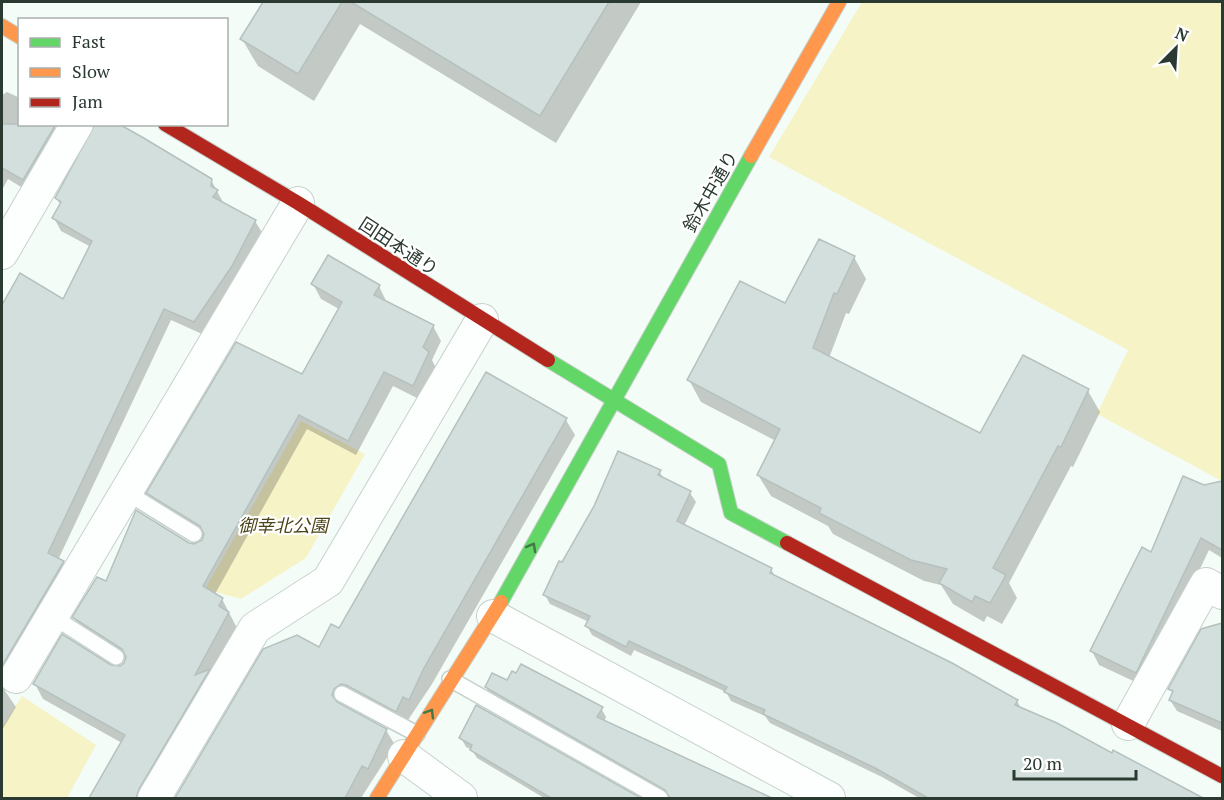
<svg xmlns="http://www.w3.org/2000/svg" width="1224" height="800" viewBox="0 0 1224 800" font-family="'PT Serif','Noto Sans JP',serif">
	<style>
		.green { fill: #f6f3c7 }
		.shadow { fill: #0003 }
		.building { fill: #d2dfdc; stroke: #b5c1be; stroke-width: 1.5 }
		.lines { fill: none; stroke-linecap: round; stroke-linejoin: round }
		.lane-casing { stroke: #c7d1cb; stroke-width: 18 }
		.street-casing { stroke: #c7d1cb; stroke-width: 34 }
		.fast-casing { stroke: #c7d1cb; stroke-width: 16 }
		.slow-casing { stroke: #c7d1cb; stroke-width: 16 }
		.jam-casing { stroke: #c7d1cb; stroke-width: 16 }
		.lane { stroke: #fdfffe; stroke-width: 15 }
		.street { stroke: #fdfffe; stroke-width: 32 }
		.fast { stroke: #63d668; stroke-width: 14 }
		.slow { stroke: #ff974d; stroke-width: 14 }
		.jam { stroke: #b3261e; stroke-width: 14 }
		.oneway { stroke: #417847 }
		.labels { text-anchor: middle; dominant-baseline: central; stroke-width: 4.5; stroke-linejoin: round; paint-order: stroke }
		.street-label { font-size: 18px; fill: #2b3a31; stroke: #fff }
		.park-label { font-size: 18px; font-style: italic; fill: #4c451a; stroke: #fff }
	</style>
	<rect width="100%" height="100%" fill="#f4fcf7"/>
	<g class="green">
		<path d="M862 2H1222V481L1097 414 1128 350 769 157Z"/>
		<path d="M301 421 365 454 306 558 241 599 205 589Z"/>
		<path d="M22 696 96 745 67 798H2V728Z"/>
	</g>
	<g class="shadow">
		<path d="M264 2H641L556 143 360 24 314 101 258 66 242 39Z"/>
		<path d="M7 92 20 98V124L54 126 62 140 31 193 8 179 2 190V95Z"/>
		<path d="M211 180 224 204 255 221 263 234 239 279 202 334 171 320 58 560 63 562 70 575 7 682 5 691 16 707 2 730V307L20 276 64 301 91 247 61 231 54 218 61 205 56 198Z"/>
		<path d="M329 257 379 286 387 303 433 326 441 341 432 360 436 368 421 400 393 386 356 455 307 429 215 594 222 599 237 628 150 798H91L122 743 43 699 35 684 111 667H120L125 664 126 660 83 632 74 617 106 583 189 544 195 545 203 541 204 537 157 508 148 493 303 376 339 309 321 299 313 284Z"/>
		<path d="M854 257 866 279 849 314 846 313 829 358 981 435 1088 391 1100 412 1073 467 1071 466 1009 583 1017 598 1002 624 987 616 984 622 953 604 941 585 924 581 833 534 828 526 771 496 758 475 776 441 701 402 689 380Z"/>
		<path d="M487 374 566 420 575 435 432 684 404 726 350 699 342 704 341 706 386 730 395 745 361 798H176L264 650 319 649 339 630Z"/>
		<path d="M659 471 665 480 690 493 696 502 684 526 771 569 776 578 1017 701 1022 710 1113 755 1114 752 1200 798H919L882 777 770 723 765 716 731 701 726 692 634 650 631 656 592 635 587 626 589 622 550 604 545 595 563 564Z"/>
		<path d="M1211 485 1222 491V558L1209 550 1144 686 1099 665 1092 651 1152 554 1203 487Z"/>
		<path d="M1222 625V731L1177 711 1170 700 1173 694 1170 689 1202 631Z"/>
		<path d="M507 682 601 708 606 717 604 722 761 798H670L491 696 486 687Z"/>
		<path d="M477 707 638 798H544L477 758 472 750 466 747 461 738Z"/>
	</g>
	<g class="building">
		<path d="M263 2H342L298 74 240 39Z"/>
		<path d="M351 2H609L540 116Z"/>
		<path d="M2 124H56L23 180 2 168Z"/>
		<path d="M95 124H119L142 137 212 179 211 186 218 190 213 197 256 220 232 266 194 322 164 309 48 553 64 561 2 666V305L20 273 63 299 92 241 52 218 61 202 55 198Z"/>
		<path d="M819 239 855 256 837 294 834 293 813 348 980 433 1023 355 1089 389 1061 447 1058 446 993 568 1006 575 990 603 975 596 972 602 939 583 947 569 911 560 819 513 821 508 757 475 780 429 687 380 740 281 785 303Z"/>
		<path d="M328 255 380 285 374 295 434 325 423 347 429 352 413 386 384 372 348 441 299 415 203 586 223 598 219 606 229 612 195 675 210 669 139 789 136 798H89L125 735 33 684 62 634 111 665 120 666 124 663 126 657 122 649 72 617 97 577 106 581 136 510 189 543 194 544 202 540 204 534 200 526 146 493 236 342 302 374 342 302 311 284Z"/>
		<path d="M486 372 567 418 424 668 409 700 403 697 396 712 346 685 341 684 334 689 332 695 337 702 387 729 368 769 362 766 345 798H175L263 649 297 635 319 647 331 624 339 628Z"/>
		<path d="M618 451 661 470 658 475 691 491 677 521 772 568 770 573 952 663 1018 700 1015 705 1057 723 1112 753 1113 750 1203 798H928L875 768 763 714 765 710 724 692 727 687 629 641 626 647 585 626 590 616 543 595 559 561 562 562 594 506Z"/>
		<path d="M1183 476 1204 485 1222 481V550L1201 538 1136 673 1090 651 1142 547 1151 552Z"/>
		<path d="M1222 623V723L1169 700 1173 691 1168 689 1201 629Z"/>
		<path d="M521 664 603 707 597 717 772 798H670L665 790 485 687 492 673 507 680 512 671 516 673Z"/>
		<path d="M476 705 641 798H551L470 750 472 745 459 738Z"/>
	</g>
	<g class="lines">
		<defs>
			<g id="lane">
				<path d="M126 492 194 534"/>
				<path d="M52 616 116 657"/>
				<path d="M450 679 660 798"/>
				<path d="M342 694 417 734"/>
			</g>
			<g id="street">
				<path d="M2 253 77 124"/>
				<path d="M493 616 829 798"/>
				<path d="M16 677 298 203"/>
				<path d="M1128 724 1206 584 1222 593"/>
				<path d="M404 756 461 798"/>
				<path d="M154 798 255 628 328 581 482 320"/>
			</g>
			<g id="fast">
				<path d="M548 360 719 464 731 513 787 543"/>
				<path d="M501 602 751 156"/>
			</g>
			<g id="slow">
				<path d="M2 26 20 37"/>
				<path d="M751 156 839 2"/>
				<path d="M377 798 501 602"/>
			</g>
			<g id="jam">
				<path d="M165 124 298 203 548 360"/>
				<path d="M787 543 1222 776"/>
			</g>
		</defs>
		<use href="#lane" class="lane-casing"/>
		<use href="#street" class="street-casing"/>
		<use href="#fast" class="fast-casing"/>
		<use href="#slow" class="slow-casing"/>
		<use href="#jam" class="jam-casing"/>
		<use href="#lane" class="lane"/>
		<use href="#street" class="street"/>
		<use href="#fast" class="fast"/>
		<use href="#slow" class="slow"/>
		<use href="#jam" class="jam"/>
	</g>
	<defs><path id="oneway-chevron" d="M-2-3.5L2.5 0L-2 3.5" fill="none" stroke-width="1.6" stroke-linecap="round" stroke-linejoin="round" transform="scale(1.5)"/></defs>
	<g class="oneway">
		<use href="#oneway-chevron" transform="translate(532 547) rotate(-61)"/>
		<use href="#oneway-chevron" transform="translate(430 713) rotate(-59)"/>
	</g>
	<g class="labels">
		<g class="street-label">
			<text transform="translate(710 191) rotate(-60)">鈴木中通り</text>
			<text transform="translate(399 246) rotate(33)">回田本通り</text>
		</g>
		<g class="park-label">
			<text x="283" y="525">御幸北公園</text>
		</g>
	</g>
	<rect width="1224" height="800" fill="none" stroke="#2b3a31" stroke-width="6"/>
	<rect x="18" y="18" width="210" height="108" fill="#ffffff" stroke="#aab0ad" stroke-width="1.5"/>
	<rect x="30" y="38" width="30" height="9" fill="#63d668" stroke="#aab0ad" stroke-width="1.5"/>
	<text x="72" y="48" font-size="18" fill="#2b3a31">Fast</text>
	<rect x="30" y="68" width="30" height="9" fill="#ff974d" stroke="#aab0ad" stroke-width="1.5"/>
	<text x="72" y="78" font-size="18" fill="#2b3a31">Slow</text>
	<rect x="30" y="98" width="30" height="9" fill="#b3261e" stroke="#aab0ad" stroke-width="1.5"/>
	<text x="72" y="108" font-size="18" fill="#2b3a31">Jam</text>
	<g transform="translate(1176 48) rotate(24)" stroke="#ffffff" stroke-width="4.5" paint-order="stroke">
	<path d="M0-4.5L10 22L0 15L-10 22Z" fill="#2b3a31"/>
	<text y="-9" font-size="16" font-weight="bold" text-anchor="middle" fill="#2b3a31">N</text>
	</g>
	<path d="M1014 770v9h122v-9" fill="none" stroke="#2b3a31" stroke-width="3"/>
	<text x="1023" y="770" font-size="18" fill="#2b3a31" stroke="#ffffff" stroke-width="4.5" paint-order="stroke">20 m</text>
</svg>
